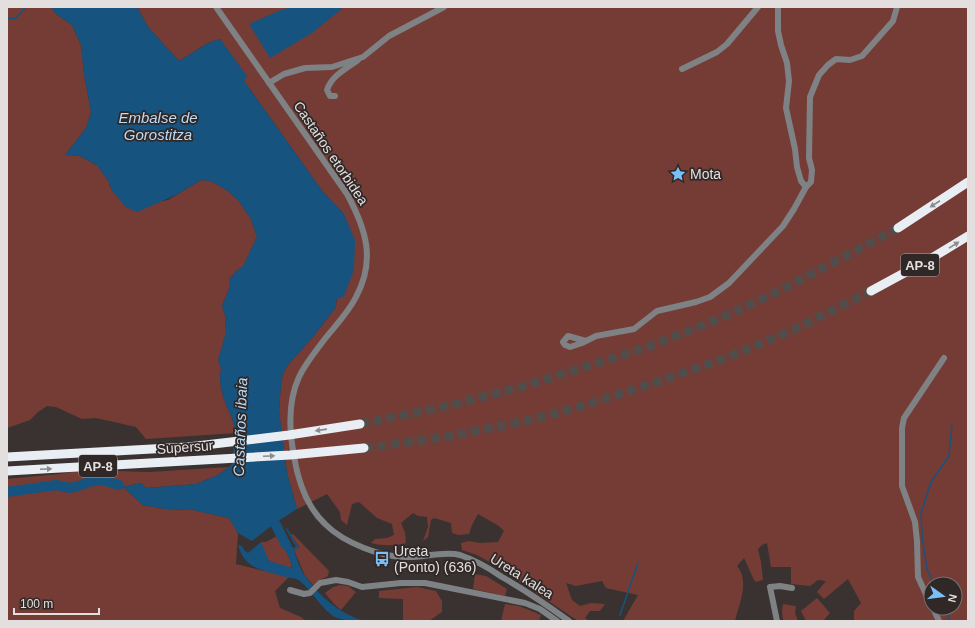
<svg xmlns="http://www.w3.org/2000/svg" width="975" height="628" viewBox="0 0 975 628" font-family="Helvetica,sans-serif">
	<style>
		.green { fill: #753c35; fill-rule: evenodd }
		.water { fill: #16537f }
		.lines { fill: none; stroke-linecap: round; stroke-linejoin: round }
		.stream { stroke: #16537f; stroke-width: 1.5 }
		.river { stroke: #16537f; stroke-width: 10 }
		.highway-tunnel { stroke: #524c4b; stroke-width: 9; stroke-dasharray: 9 4.5; stroke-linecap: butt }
		.minor { stroke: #7f8284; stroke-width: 6 }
		.highway { stroke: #e8eef3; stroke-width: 9 }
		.oneway { fill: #8c8b8d }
		.labels { text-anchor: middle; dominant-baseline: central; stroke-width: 3.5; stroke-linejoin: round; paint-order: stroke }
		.shield { fill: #2f2827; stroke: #ada8a7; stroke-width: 1 }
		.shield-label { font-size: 13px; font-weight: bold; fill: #e3dfde }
		.street-label { font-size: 14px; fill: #e3dfde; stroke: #2f2827 }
		.poi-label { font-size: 14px; fill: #e3dfde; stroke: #2f2827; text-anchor: start }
		.water-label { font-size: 15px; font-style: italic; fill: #bbdaf5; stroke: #2f2827 }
	</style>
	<rect width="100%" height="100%" fill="#393231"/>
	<g class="green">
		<path d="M7 7H52H51L56 14 72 25 81 45 84 74 91 112 86 128 65 155 80 156 98 166 109 182 110 187 126 207 168 200 201 180 211 181 228 191 238 200 251 219 257 237 243 267 236 271 229 280V289L222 306 225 315 226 332 218 361 221 368 220 378 221 389 226 405 232 418 236 433 146 439 136 427 96 418 82 419 56 407 47 406 38 412 30 420 7 428Z"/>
		<path d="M137 7H968V621H854V611L861 603 848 579 824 599 817 592 826 581 818 580 810 586 791 584V567H771L767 543 762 545 758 549 761 562 763 580 756 582 754 580 744 558 737 566C750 581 739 604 735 621H623L638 595 606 588 602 581 576 586 566 583 572 600 580 606 591 603 605 604 600 611H590L585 618 589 621H578L495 565 477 555 462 550 461 543 469 541 480 543 498 542 504 531 499 526 478 514 472 525 469 534 458 535 452 533 451 523 434 518 431 520 428 537 423 541 428 527 427 517 418 516 413 513 401 523 405 533 406 543C395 546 383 546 371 543L375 539 387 538 394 535 392 524 377 518 359 502 352 504 347 525 341 520 340 512 327 494 297 509 287 473 279 411 281 384 283 374 287 366 312 338 336 307 344 214 323 192 244 81 246 76 220 39 208 43 179 61 148 27ZM931 584H955V608H931Z"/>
		<path d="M229 467 218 475 196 484 146 488 141 483 123 487 143 505 165 509 193 510 229 518 238 533 236 564 289 577 275 591 280 608 301 617 306 621H7V479L59 474 83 470 149 472Z"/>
		<path d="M293 534 329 571 328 576 318 581 314 586 305 576 294 550 299 547 291 535Z"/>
		<path d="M279 535 292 565 291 568C268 562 269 566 261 542H266Z"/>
		<path d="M475 574 486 576 507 589 505 596 473 589Z"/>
		<path d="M340 585 348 586 356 592 341 610 334 604 325 593 333 587Z"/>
		<path d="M417 587 436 591 442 601V612L429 621H403V599L379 598V591Z"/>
		<path d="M817 598 830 613 823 621H806L801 611Z"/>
		<path d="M505 604 519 606 541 615 539 621H501Z"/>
		<path d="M783 604 796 606 795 613 798 621H783L782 612Z"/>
	</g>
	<g class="water">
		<path d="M52 7H137L148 27 179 61 208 43 220 39 247 76 244 81 323 192 344 214 355 240 354 270 344 296 336 300V307L312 338 287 366 283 374 281 384 279 411 287 473 297 509 275 523 252 541 238 533 229 518 193 510 165 509 143 505 123 487 141 483 146 488 196 484 218 475 229 467 235 460 233 453 236 433 232 418 226 405 221 389 220 378 221 368 218 361 226 332 225 315 222 306 229 289V280L236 271 243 266 257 237 251 219 238 200 228 191 211 181 201 180 176 195 137 212 126 207 112 191 109 182 98 166 80 156 65 155 86 128 91 112 84 74 81 45 72 25 56 14 51 8Z"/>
		<path d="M292 7H344L312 33 270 58 249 24 281 10Z"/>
		<path d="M287 528 299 548 294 550C297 559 300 569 305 576 321 598 339 613 364 621 334 621 332 618 313 595 309 590 305 585 300 581 296 578 291 578 286 577 263 570 245 570 238 545L242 546 244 550 248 553 261 542 269 561 292 568V565L279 535 283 532 293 548 296 547 286 529Z"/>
	</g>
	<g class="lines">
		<g class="stream">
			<path d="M7 19 16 18 26 7"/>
			<path d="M934 584 927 569 922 536 921 513 931 482 949 456 952 425"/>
			<path d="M945 608 950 621"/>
			<path d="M620 615 638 563"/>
		</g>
		<g class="river">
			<path d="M7 492 56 485 70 488 82 485 88 482 102 480 119 485"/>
			<path d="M268 512 275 523 286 545"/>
		</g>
		<g class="highway-tunnel">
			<path d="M360 424 443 407 521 387 642 349 714 321 777 292 898 228"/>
			<path d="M364 448 446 437 526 421 582 406 651 384 726 358 793 330 871 291"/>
		</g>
		<g class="minor">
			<path d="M216 7 347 194C366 229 376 260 356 297 348 313 335 326 324 340 315 352 305 364 299 377 288 401 289 430 294 456 298 481 306 506 325 524 344 543 382 558 409 557 424 557 445 551 460 555 475 560 489 568 502 577 525 590 547 605 569 621"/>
			<path d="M778 7V31L781 45 787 63 789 81 786 108 795 149 797 167 801 181 806 187 811 182 812 170 809 158 810 97 819 75 828 65 836 59 850 60 862 56 893 21 897 7"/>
			<path d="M682 69 717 52 727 44 758 7"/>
			<path d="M269 83 284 74 305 68 332 67 363 57 389 36 444 7"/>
			<path d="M335 96H330L327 90C331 76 347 68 358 60"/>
			<path d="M586 341 568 336 563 342 565 345 570 347 582 343 596 336 634 329 657 311 696 302 710 297 729 283 783 226 794 209 806 187"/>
			<path d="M290 590 304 594 310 593 320 583 336 580 348 582 362 587 401 583H425L525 603 540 609 557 621"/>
			<path d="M931 605 918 577 917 541 915 522 902 486V428L904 418 944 358"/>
			<path d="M933 608 939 621"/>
			<path d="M777 621 770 587 780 586 792 588"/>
		</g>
		<g class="highway">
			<path d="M898 228 968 182"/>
			<path d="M871 291 930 259 968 236"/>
			<path d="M7 457 188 447 289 435 360 424"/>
			<path d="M7 471 290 455 364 448"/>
		</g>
	</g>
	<defs><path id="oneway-solid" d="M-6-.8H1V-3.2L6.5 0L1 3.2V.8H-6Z"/></defs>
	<g class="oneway">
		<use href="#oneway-solid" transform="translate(935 204) rotate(147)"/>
		<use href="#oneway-solid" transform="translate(954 245) rotate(-32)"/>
		<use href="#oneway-solid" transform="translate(321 430) rotate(172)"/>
		<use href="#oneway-solid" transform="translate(269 456) rotate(-3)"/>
		<use href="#oneway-solid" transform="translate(46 469) rotate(-3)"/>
	</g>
	<defs>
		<symbol id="sight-bare" viewBox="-9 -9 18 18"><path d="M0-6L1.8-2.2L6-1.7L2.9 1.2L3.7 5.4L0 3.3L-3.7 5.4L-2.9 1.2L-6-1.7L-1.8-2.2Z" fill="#7abff8" stroke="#2f2827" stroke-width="2.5" paint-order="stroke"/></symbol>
		<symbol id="bus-bare" viewBox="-9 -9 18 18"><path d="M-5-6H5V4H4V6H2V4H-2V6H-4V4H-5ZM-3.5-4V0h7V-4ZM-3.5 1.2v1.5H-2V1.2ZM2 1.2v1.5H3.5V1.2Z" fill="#7abff8" stroke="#2f2827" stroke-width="2.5" paint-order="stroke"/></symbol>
	</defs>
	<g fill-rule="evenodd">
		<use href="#sight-bare" x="667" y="163" width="22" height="22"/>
		<use href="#bus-bare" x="371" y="548" width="22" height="22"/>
	</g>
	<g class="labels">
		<g class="shield">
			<rect x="901" y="254" width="38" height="22" rx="3"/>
			<rect x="79" y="455" width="38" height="22" rx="3"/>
		</g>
		<g class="shield-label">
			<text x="920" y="265">AP-8</text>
			<text x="98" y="466">AP-8</text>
		</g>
		<g class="street-label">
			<text transform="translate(331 153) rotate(56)">Castaños etorbidea</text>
			<text transform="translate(185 447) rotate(-4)">Supersur</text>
			<text transform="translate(522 576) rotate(32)">Ureta kalea</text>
		</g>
		<g class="poi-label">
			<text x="690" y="174">Mota</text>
			<text x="394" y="551">Ureta<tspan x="394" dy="16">(Ponto) (636)</tspan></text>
		</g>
		<g class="water-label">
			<text x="158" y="117">Embalse de<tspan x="158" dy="17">Gorostitza</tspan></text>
			<text transform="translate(240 427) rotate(-88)">Castaños ibaia</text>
		</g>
	</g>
	<rect width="975" height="628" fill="none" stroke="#e3dfde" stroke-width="16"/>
	<g transform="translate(943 596) rotate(104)"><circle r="19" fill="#2f2827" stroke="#777170"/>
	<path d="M0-3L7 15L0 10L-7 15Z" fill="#7abff8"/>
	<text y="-6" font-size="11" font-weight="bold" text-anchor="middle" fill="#e3dfde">N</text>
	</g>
	<path d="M14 608v6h85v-6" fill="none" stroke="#e3dfde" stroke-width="2"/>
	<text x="20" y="608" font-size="12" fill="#e3dfde" stroke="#2f2827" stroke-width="3" paint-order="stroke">100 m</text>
</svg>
